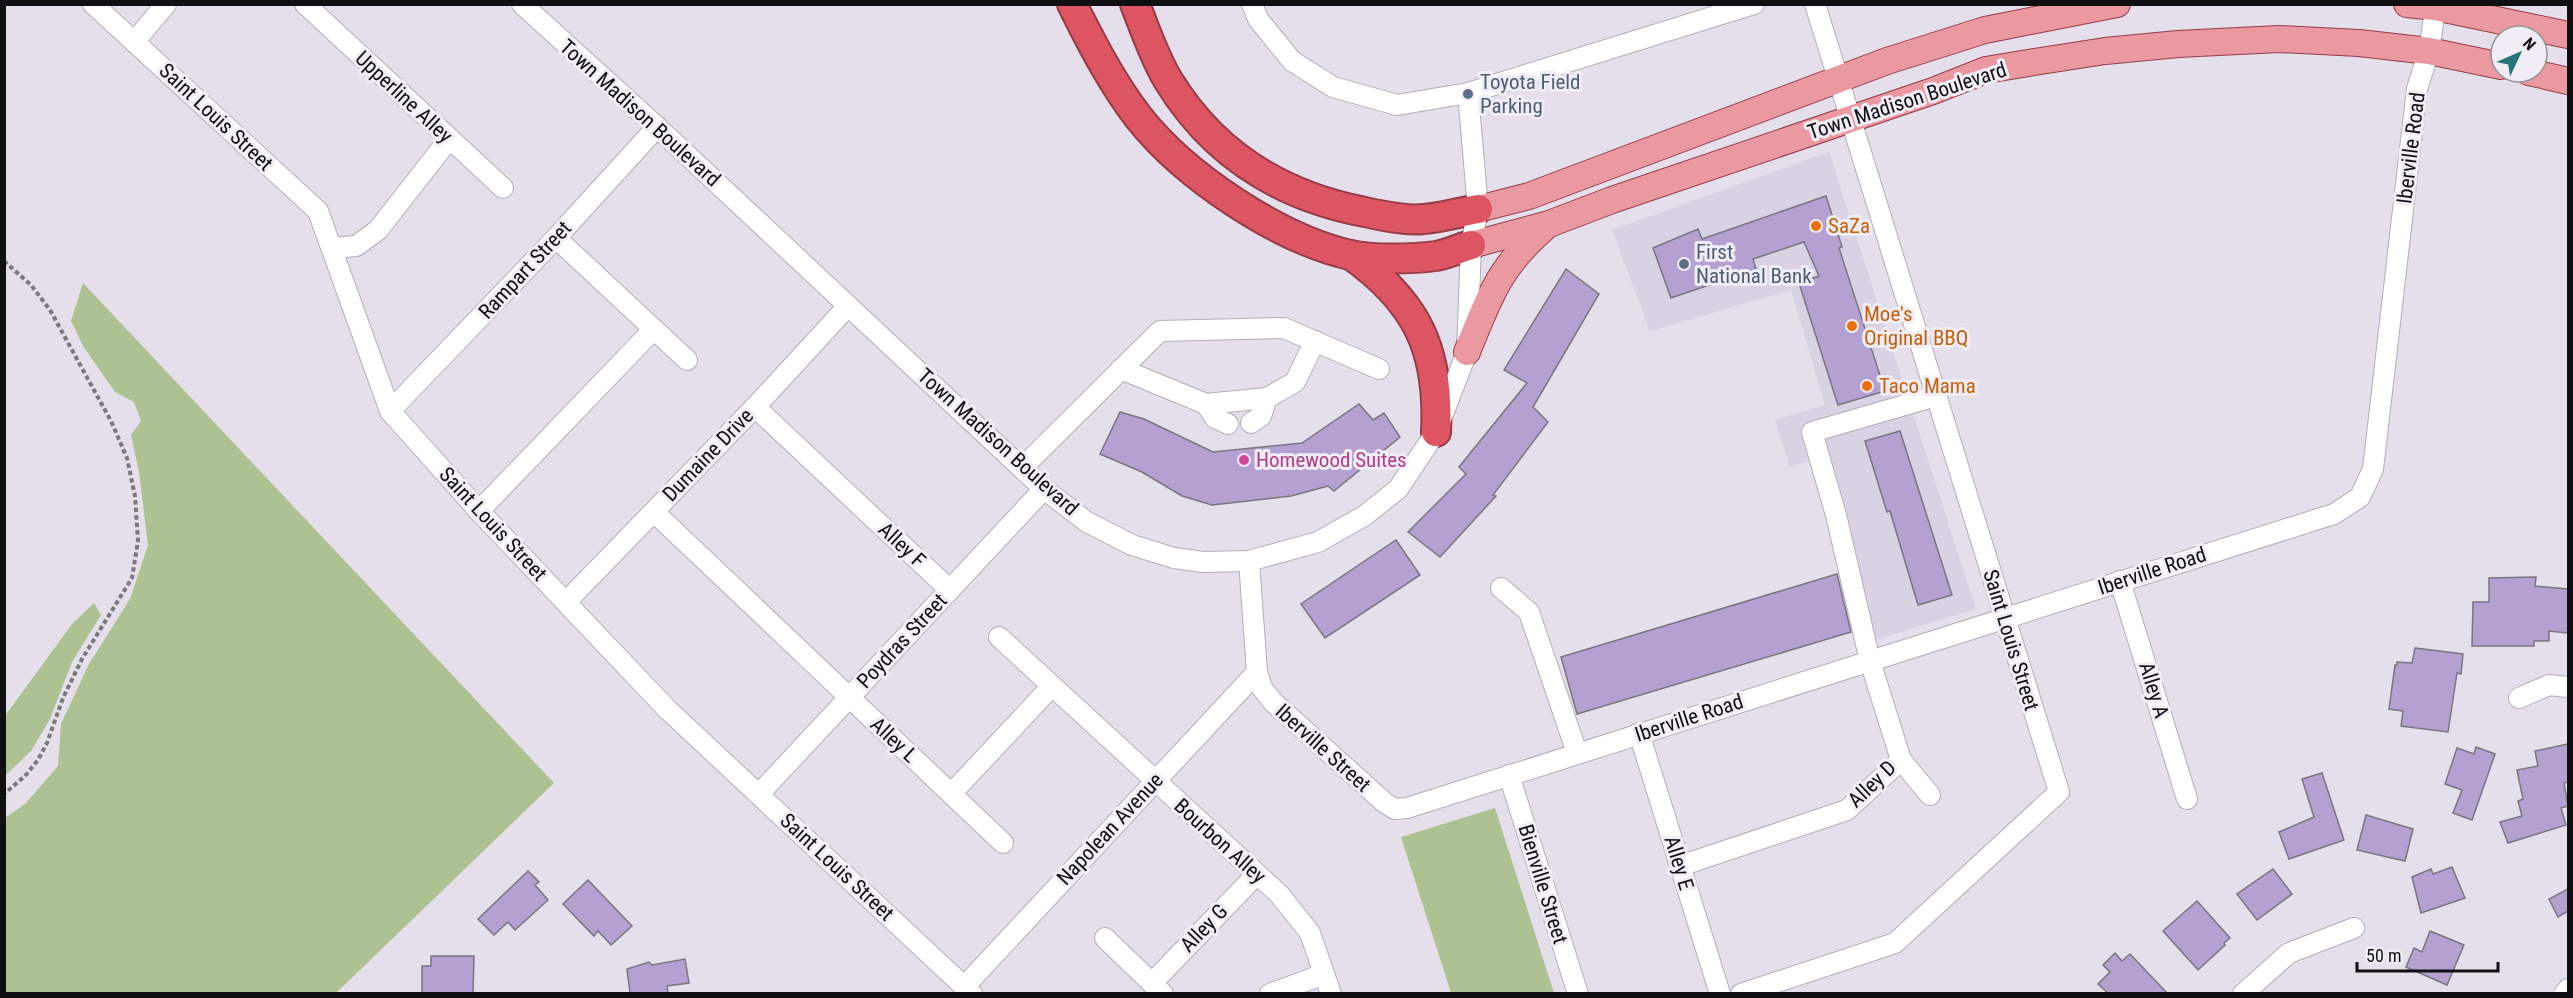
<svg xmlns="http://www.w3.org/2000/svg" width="2573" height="998" viewBox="0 0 2573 998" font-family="'Roboto Condensed',sans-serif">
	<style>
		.built { fill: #d9d2e3 }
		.green { fill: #aec192 }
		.building { fill: #b5a1d1; stroke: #7a767f; stroke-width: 1.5 }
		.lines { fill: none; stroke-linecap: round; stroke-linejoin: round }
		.minor-casing { stroke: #b2aeb8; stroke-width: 22 }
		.major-casing { stroke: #953c47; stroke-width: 28 }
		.highway-casing { stroke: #953c47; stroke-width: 32 }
		.path { stroke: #7b787f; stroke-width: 4; stroke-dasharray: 4.5 3; stroke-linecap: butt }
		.minor { stroke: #fff; stroke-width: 20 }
		.major { stroke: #eb99a1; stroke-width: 26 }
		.highway { stroke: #dd5563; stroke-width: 28 }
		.service-dot { fill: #5c6f8a; stroke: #f1edf7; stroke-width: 2 }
		.food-dot { fill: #e8710a; stroke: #f1edf7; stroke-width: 2 }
		.hotel-dot { fill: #d1479c; stroke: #f1edf7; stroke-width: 2 }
		.labels { text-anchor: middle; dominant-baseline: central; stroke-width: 6; stroke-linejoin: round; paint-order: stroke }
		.service-label { font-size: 21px; fill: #4e5e75; stroke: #f1edf7; text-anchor: start }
		.street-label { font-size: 21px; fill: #100f12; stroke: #f1edf7 }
		.food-label { font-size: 21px; fill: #c56008; stroke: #f1edf7; text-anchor: start }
		.hotel-label { font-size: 21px; fill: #b23c85; stroke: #f1edf7; text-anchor: start }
	</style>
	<rect width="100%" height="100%" fill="#e4dfea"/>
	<path class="built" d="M1829 152 1976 609 1868 642 1811 460 1790 467 1775 420 1825 405 1791 290 1650 331 1612 230Z"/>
	<g class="green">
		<path d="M83 283 554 783 336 993H5V818L25 804 58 766 61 724 89 664 130 599 148 545 139 472 131 435 141 421 134 402 115 392 83 346 71 321Z"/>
		<path d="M94 603 101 615 72 662 50 719 31 751 5 776V716L72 624Z"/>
		<path d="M1495 808 1554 993H1451L1401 837Z"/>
	</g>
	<g class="building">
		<path d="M1826 196 1842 247 1839 248 1885 391 1838 405 1799 283 1819 276 1804 242 1753 259 1756 269 1671 298 1653 248 1698 229 1702 239Z"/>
		<path d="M1566 269 1599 294 1533 407 1548 422 1493 495 1496 496 1440 557 1408 532 1466 474 1459 467 1527 383 1504 370Z"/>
		<path d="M1359 404 1373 420 1384 413 1400 437 1334 491 1328 486 1291 496 1212 505 1182 496 1142 472 1100 454 1120 412 1144 419 1213 452 1302 443Z"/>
		<path d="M1900 431 1952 595 1918 605 1890 511 1887 512 1865 441Z"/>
		<path d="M1396 540 1420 575 1325 638 1301 604Z"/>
		<path d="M1837 574 1851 632 1577 714 1561 657Z"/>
		<path d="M2536 577 2535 586 2568 589V633L2549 631V641H2534V646H2472L2473 602H2489V578Z"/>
		<path d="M2415 648 2463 654 2461 674 2457 673 2448 732 2401 726 2403 711 2389 709 2395 665H2397V662L2412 663Z"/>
		<path d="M2568 744V782L2564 783 2568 806 2561 808 2566 825 2508 843 2500 822 2522 816 2518 801 2523 799 2517 770 2538 766 2535 751Z"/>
		<path d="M2476 747 2495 754 2472 820 2453 813 2462 790 2445 784 2457 748 2474 754Z"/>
		<path d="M2322 773 2344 840 2289 859 2279 832 2314 817 2302 779Z"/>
		<path d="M2366 815 2413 829 2405 861 2357 850Z"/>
		<path d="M2452 867 2465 898 2421 913 2412 877 2431 869 2433 874Z"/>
		<path d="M2273 869 2292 894 2257 920 2237 894Z"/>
		<path d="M528 871 539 882 535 885 548 900 515 930 508 922 494 935 478 919Z"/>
		<path d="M588 880 632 926 611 945 598 931 594 936 563 904Z"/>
		<path d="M2568 889V911L2558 917 2549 899Z"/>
		<path d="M2197 901 2230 938 2224 943 2225 945 2198 970 2163 931Z"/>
		<path d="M2430 931 2464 945 2447 985 2406 967 2414 948 2422 952Z"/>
		<path d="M2115 953 2122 961 2130 954 2167 993H2108L2098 984 2110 972 2103 965Z"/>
		<path d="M431 956H474L473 993H422V966H431Z"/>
		<path d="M685 959 689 983 667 986 668 993H630L627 969 649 962 652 965Z"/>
	</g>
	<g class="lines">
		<defs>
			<g id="minor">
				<path d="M93 4 318 211 390 411 479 511 667 709 972 994"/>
				<path d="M305 4 503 188"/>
				<path d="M522 4 657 127 1044 489 1087 522 1132 545 1174 558 1203 562 1249 561 1318 542 1364 516 1398 489 1436 432 1467 352 1471 245 1478 209 1468 93"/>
				<path d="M1252 4 1258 19 1292 61 1333 87 1397 105 1468 93 1754 4"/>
				<path d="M134 42 166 4"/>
				<path d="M556 238 687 360"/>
				<path d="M332 248 356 246 378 230 449 139"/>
				<path d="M1121 369 1206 404 1267 398 1295 382 1315 341"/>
				<path d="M1206 404 1215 418 1228 424"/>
				<path d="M755 407 950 590"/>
				<path d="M390 411 556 238 657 127"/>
				<path d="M1251 423 1261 416 1267 398"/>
				<path d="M1022 468 1160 331 1284 328 1379 369"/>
				<path d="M479 511 653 330"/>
				<path d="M654 512 1003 843"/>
				<path d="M1249 561 1257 672 1262 688 1273 702 1385 803 1395 809 1407 808 2334 514 2360 497 2373 469 2417 89 2429 51 2436 4"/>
				<path d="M2120 581 2187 799"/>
				<path d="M1501 588 1529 612 1577 753"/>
				<path d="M566 602 755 407 848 306"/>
				<path d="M999 637 1279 894 1310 933 1331 994"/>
				<path d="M2519 698 2549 685 2568 687"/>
				<path d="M1639 733 1720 994"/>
				<path d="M1901 760 1930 795"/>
				<path d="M1509 775 1578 994"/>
				<path d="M759 794 1044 489"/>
				<path d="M951 794 1052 686"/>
				<path d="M1680 866 1847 810 1901 760 1870 661 1836 515 1812 432 1936 396"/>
				<path d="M1105 938 1163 994"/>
				<path d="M1152 983 1257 874"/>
				<path d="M964 987 1257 672"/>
				<path d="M1270 994 1324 974"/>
				<path d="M1741 994 1895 943 2059 792 1815 4"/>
				<path d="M2243 994 2289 953 2354 928"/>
				<path d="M2564 994 2568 989"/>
			</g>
			<g id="major">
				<path d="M2407 4 2435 7 2568 35"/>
				<path d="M2529 72 2568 81"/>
				<path d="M1478 209 1529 196 1887 61 1985 30 2117 4"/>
				<path d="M1471 245 1549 224 1612 200 1933 91 1986 70 2034 62 2105 51 2178 44 2279 39 2359 43 2429 51 2501 66"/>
				<path d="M1467 352C1489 298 1498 268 1544 228"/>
			</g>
			<g id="highway">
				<path d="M1072 4C1092 44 1112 83 1139 118 1185 176 1277 238 1350 255 1373 260 1413 259 1436 256 1448 254 1460 248 1471 245"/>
				<path d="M1135 4C1145 29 1154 57 1168 80 1213 154 1281 196 1365 212 1383 216 1406 221 1424 219 1442 218 1460 212 1478 209"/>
				<path d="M1351 255C1417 302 1440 350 1436 432"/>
			</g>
		</defs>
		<use href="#minor" class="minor-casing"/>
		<use href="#major" class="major-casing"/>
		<use href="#highway" class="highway-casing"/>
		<path class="path" d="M4 261 31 285 50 310 111 421 127 458 135 496 138 541 132 578 82 659 63 698 47 743 38 760 25 776 4 794"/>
		<use href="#minor" class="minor"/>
		<use href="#major" class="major"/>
		<use href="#highway" class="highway"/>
	</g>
	<g class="service-dot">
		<circle cx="1468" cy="94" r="6"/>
		<circle cx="1684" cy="264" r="6"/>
	</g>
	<g class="food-dot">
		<circle cx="1816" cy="226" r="6"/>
		<circle cx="1852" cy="326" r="6"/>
		<circle cx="1867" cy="386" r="6"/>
	</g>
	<circle class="hotel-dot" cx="1244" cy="460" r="6"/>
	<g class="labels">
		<g class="service-label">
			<text x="1480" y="82">Toyota Field<tspan x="1480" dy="24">Parking</tspan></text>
			<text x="1696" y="252">First<tspan x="1696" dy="24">National Bank</tspan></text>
		</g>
		<g class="street-label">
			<text transform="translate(404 97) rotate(43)">Upperline Alley</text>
			<text transform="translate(1907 101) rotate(-18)">Town Madison Boulevard</text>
			<text transform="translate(640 113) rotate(42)">Town Madison Boulevard</text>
			<text transform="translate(216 117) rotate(43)">Saint Louis Street</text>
			<text transform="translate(2411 148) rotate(-83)">Iberville Road</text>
			<text transform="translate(525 270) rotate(-47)">Rampart Street</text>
			<text transform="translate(998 442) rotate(42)">Town Madison Boulevard</text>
			<text transform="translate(708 455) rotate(-46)">Dumaine Drive</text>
			<text transform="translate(493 524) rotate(47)">Saint Louis Street</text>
			<text transform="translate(902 545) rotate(43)">Alley F</text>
			<text transform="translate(2152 571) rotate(-18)">Iberville Road</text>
			<text transform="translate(2011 640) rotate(73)">Saint Louis Street</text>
			<text transform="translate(902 641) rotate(-47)">Poydras Street</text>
			<text transform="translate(2154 690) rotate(73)">Alley A</text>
			<text transform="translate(1689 718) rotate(-18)">Iberville Road</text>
			<text transform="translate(894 740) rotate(43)">Alley L</text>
			<text transform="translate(1323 748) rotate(42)">Iberville Street</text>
			<text transform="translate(1872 784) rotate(-44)">Alley D</text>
			<text transform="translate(1110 829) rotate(-47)">Napolean Avenue</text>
			<text transform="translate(1220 841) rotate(42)">Bourbon Alley</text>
			<text transform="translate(1679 863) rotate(73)">Alley E</text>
			<text transform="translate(837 867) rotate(43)">Saint Louis Street</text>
			<text transform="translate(1543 884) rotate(73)">Bienville Street</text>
			<text transform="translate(1204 928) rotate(-46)">Alley G</text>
		</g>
		<g class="food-label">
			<text x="1828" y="226">SaZa</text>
			<text x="1864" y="314">Moe's<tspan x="1864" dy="24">Original BBQ</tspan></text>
			<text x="1879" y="386">Taco Mama</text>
		</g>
		<g class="hotel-label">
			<text x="1256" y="460">Homewood Suites</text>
		</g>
	</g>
	<rect width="2573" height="998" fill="none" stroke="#100f12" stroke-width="12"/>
	<g transform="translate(2519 54) rotate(46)"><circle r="28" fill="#f1edf7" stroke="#97949b" stroke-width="1.5"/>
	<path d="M0-4.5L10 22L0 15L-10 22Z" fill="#29737a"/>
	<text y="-9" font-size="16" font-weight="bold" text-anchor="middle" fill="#100f12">N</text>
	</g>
	<path d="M2357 962v9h141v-9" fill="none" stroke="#100f12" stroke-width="3"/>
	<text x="2366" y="962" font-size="18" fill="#100f12" stroke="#f1edf7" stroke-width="4.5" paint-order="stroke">50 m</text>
</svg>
